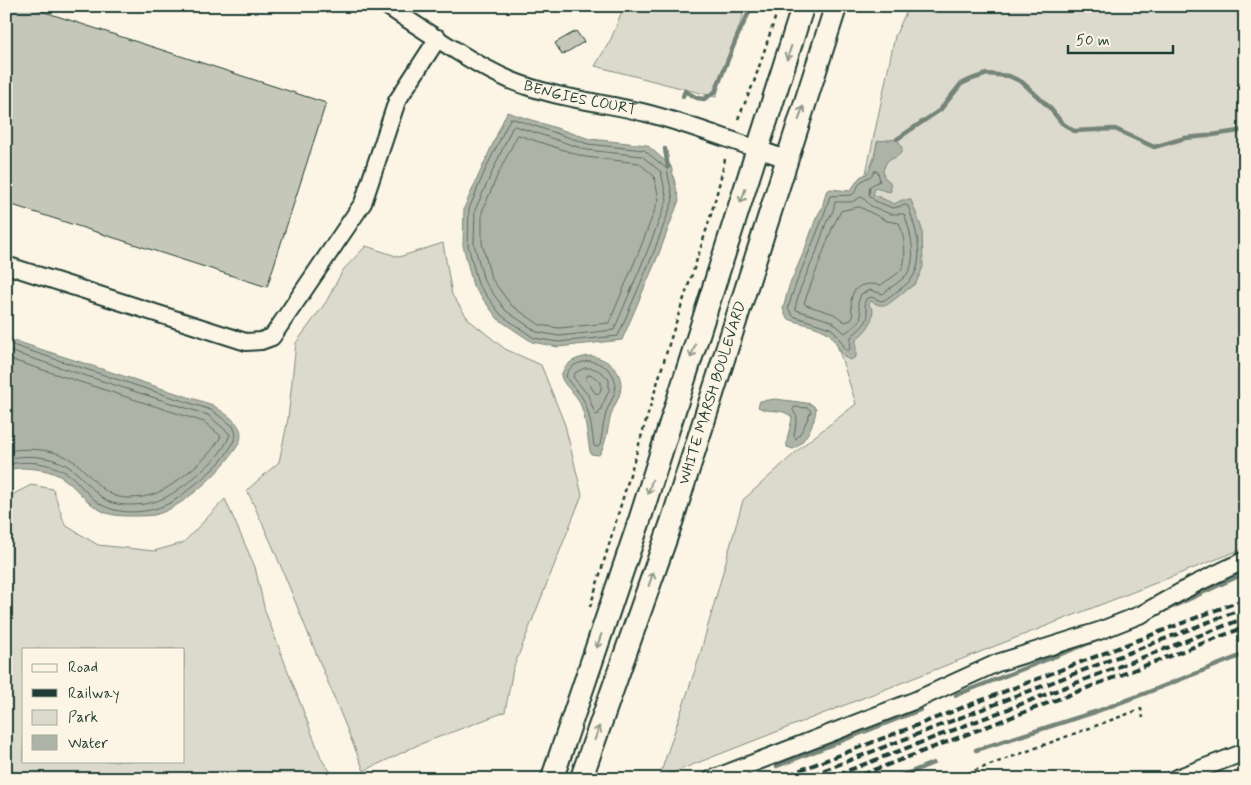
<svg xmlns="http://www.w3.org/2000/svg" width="1251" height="785" viewBox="0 0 1251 785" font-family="Mynerve,sans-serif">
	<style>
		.green { fill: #dcdacc; stroke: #7e8c80; fill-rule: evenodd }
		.water { fill: #aeb3a7; stroke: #758479 }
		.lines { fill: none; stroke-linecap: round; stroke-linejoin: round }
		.shore { stroke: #586c62; stroke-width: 1 }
		.stream { stroke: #758479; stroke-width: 4.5 }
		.building { fill: #c5c7b9; stroke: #1f3d34 }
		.minor-casing { stroke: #1f3d34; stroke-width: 20 }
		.major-casing { stroke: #1f3d34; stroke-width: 25 }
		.path { stroke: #1f3d34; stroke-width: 2.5; stroke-dasharray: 4 4; stroke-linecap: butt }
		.minor { stroke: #fcf5e5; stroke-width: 16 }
		.major { stroke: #fcf5e5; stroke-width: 21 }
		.rail { stroke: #1f3d34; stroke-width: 4; stroke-dasharray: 8 4; stroke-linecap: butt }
		.oneway { stroke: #8e998c }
		.labels { text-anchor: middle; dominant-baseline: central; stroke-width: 5; stroke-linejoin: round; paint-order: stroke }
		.street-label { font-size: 15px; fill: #1f3d34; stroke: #fcf5e5 }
	</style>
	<rect width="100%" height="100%" fill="#fcf5e5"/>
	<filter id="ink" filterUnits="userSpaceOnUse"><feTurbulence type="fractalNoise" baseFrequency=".02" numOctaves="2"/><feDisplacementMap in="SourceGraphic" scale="10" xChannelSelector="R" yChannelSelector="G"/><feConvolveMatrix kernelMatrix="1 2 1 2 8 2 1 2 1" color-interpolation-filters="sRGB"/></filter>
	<g filter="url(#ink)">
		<g class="green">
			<path d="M624 6H746L716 97 595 66 611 39Z"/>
			<path d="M909 6H1245V548L659 778 699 658 743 500 806 443 856 404 825 307 864 183 895 36Z"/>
			<path d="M443 243 452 295 469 320 505 349 541 365 565 425 582 495 513 669 505 712 418 745 364 771 273 547 247 490 279 462 288 419 296 343 326 302 343 270 366 246 399 257Z"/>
			<path d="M31 485 53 489 65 525 98 545 154 551 183 543 225 499 255 567 265 611 322 760 336 779H6V498ZM24 649H184V761H24Z"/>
		</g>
		<g class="water">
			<path d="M507 112 590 139 647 145 671 166 679 200 658 256 622 340 558 347 532 342 498 319 473 286 463 245 464 208Z"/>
			<path d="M897 139C908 153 899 156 887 161L883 170 884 177 890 182 891 191 890 192 875 188 873 194 894 204 902 200H911L922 229 923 267 916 283 887 305H879L870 301 869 305 873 310C872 326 866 330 856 340V357L850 360C838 356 838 340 828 333 818 326 802 324 791 320L786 317 783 309 789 286 805 249 816 218 822 208 826 192 830 189 850 191 860 177 868 173 874 158 877 142 879 141Z"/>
			<path d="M6 338 213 405C227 416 249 425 238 445 224 469 182 509 154 515 146 516 137 516 128 516 120 516 109 515 102 511 75 497 73 473 36 469 26 468 16 467 6 471Z"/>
			<path d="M591 356C610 359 625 373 620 393 618 401 613 407 611 415 607 429 607 443 599 455L591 454 590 451C587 435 586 416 579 401 574 391 564 387 561 376 565 362 577 357 591 356Z"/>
			<path d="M776 399 806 403 811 404 816 408C816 420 805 444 793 449L787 447C786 437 791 427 792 417 781 407 770 414 758 407L760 401Z"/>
		</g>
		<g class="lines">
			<g class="shore">
				<path d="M511 118 588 144 644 150 667 169 673 200 653 254 618 336 558 342 534 338 501 315 478 284 468 245 469 209 486 168Z"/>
				<path d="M515 126 587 150 642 156 661 172 667 200 647 252 614 330 559 336 537 332 506 311 484 281 474 244 475 210 512 128Z"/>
				<path d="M518 135 585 157 639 163 654 176 659 199 640 249 609 323 559 328 540 325 511 305 491 278 482 243V212L498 174Z"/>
				<path d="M875 171 878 172 880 181 870 186 869 195 875 201 893 208 905 205 908 206C915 226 926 259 912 278 908 285 892 294 885 300L881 301 871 297 866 299C863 305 865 305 867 311 871 323 857 330 851 337L850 349 847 351 835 332 830 328 793 316 788 308C799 270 819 234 830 196L852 195C857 192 857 185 862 181 867 177 871 178 875 171Z"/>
				<path d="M862 197 871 206 890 214H904C910 229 918 260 907 274 903 280 889 288 883 294L870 290 861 294 858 303C858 307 861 312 861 315 861 324 850 329 845 333L831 321 796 310 795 308 800 289 816 253 826 223 833 211 835 202H851Z"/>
				<path d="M860 207 887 221 899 223C904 233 908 261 901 270 896 276 887 280 881 285 856 281 847 291 853 316L851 320 845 322 834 314 806 305 804 303 833 226 841 211Z"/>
				<path d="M6 343 211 410 233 426 236 434C230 456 211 472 193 486 187 490 182 496 175 500 157 512 126 516 106 507 92 501 82 486 72 477 56 463 26 459 6 465"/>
				<path d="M6 350 208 415 230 434C224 453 206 468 191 480 169 497 157 505 129 505 122 505 113 504 107 501 91 491 82 474 66 465 50 456 24 454 6 459"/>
				<path d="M6 358 204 422 221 436C212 454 197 465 182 477 165 491 151 498 129 498 123 498 116 497 111 494 95 486 86 468 70 459 52 448 26 448 6 451"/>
				<path d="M590 361C606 364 618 374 615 391 613 399 608 406 606 413 603 424 602 435 600 445L597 447 594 446C592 430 590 413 583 399 578 390 569 385 566 376 569 365 579 362 590 361Z"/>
				<path d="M585 368C595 367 603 372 609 380V390L598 415 595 414 588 395 573 377 575 373Z"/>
				<path d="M588 375 593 376 601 382V389L599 394 595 393 586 379Z"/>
				<path d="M795 407 808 408 811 411 803 429 796 439 794 436 797 417 793 410Z"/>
			</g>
			<g class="stream">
				<path d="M683 96 685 91 697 98 704 99 715 92 737 37 752 6"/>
				<path d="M897 139 940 110 961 84 972 79 987 74 1009 76 1022 82 1049 107 1062 123 1074 131 1115 129 1154 147 1185 138 1206 136 1245 130"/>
				<path d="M665 149 668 167"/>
				<path d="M1161 612 1245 573"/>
				<path d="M956 695 1102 638"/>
				<path d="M976 750 1095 712 1146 693 1245 654"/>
				<path d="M777 766 920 710"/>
				<path d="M744 779 749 777"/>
				<path d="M894 779 933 763"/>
			</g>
		</g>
		<g class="building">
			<path d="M6 6H26L326 103 267 287 6 203Z"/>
			<path d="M576 31 584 42 562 55 555 43Z"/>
		</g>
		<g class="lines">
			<defs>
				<g id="minor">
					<path id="s1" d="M387 6C426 31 469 62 510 80 553 98 602 102 646 113 693 125 740 144 787 159"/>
					<path d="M6 265 246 342 261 341 272 337 363 203 397 101 438 38"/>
					<path d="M712 779 916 700 997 663 1099 631 1142 614 1193 585 1245 560"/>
					<path d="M1174 779 1245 752"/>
				</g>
				<g id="major">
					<path d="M552 779 639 522 803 6"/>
					<path id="s2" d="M581 779 672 521 836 6"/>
				</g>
			</defs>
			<use href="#minor" class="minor-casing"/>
			<use href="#major" class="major-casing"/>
			<g class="path">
				<path d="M738 119 754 82 779 6"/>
				<path d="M590 607C617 519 643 430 670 341 689 281 712 221 725 159"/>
				<path d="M952 779 1141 709 1143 718"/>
			</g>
			<use href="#minor" class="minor"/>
			<use href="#major" class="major"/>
			<g class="rail">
				<path d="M777 779 1245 599"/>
				<path d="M801 779 1245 608"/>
				<path d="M826 779 1245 618"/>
				<path d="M851 779 1245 627"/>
			</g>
		</g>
		<defs><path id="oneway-shaft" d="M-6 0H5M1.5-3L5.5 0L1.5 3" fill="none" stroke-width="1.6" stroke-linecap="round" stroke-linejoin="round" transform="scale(1.25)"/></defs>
		<g class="oneway">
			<use href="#oneway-shaft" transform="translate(789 53) rotate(108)"/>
			<use href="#oneway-shaft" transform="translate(801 113) rotate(-72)"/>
			<use href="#oneway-shaft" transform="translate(743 196) rotate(108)"/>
			<use href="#oneway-shaft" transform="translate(693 351) rotate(108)"/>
			<use href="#oneway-shaft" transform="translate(650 487) rotate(107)"/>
			<use href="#oneway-shaft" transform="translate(651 579) rotate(-71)"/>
			<use href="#oneway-shaft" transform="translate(599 641) rotate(109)"/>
			<use href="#oneway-shaft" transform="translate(597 733) rotate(-71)"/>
		</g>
	</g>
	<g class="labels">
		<g class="street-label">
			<text stroke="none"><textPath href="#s1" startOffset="216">BENGIES COURT</textPath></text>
			<text stroke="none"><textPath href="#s2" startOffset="408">WHITE MARSH BOULEVARD</textPath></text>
		</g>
	</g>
	<rect width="1251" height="785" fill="none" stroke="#fcf5e5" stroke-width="25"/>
	<rect x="12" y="12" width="1226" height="760" fill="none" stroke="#1f3d34" stroke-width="2" filter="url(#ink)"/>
	<rect x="22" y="648" width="162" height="115" fill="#fcf5e5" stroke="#a4ab9e"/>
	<rect x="32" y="664" width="25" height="8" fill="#fcf5e5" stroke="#a4ab9e"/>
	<text x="68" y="672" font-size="15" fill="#1f3d34">Road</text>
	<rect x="32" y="689" width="25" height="8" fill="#1f3d34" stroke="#a4ab9e"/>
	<text x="68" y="698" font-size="15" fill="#1f3d34">Railway</text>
	<rect x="32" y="710" width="25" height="15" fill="#dcdacc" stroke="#a4ab9e"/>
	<text x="68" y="722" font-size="15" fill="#1f3d34">Park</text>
	<rect x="32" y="735" width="25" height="15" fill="#aeb3a7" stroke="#a4ab9e"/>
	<text x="68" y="748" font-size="15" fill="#1f3d34">Water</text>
	<path d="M1068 45v8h105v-8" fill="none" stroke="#1f3d34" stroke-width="2.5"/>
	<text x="1076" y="45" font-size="15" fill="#1f3d34" stroke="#fcf5e5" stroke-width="4" paint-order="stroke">50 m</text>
</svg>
